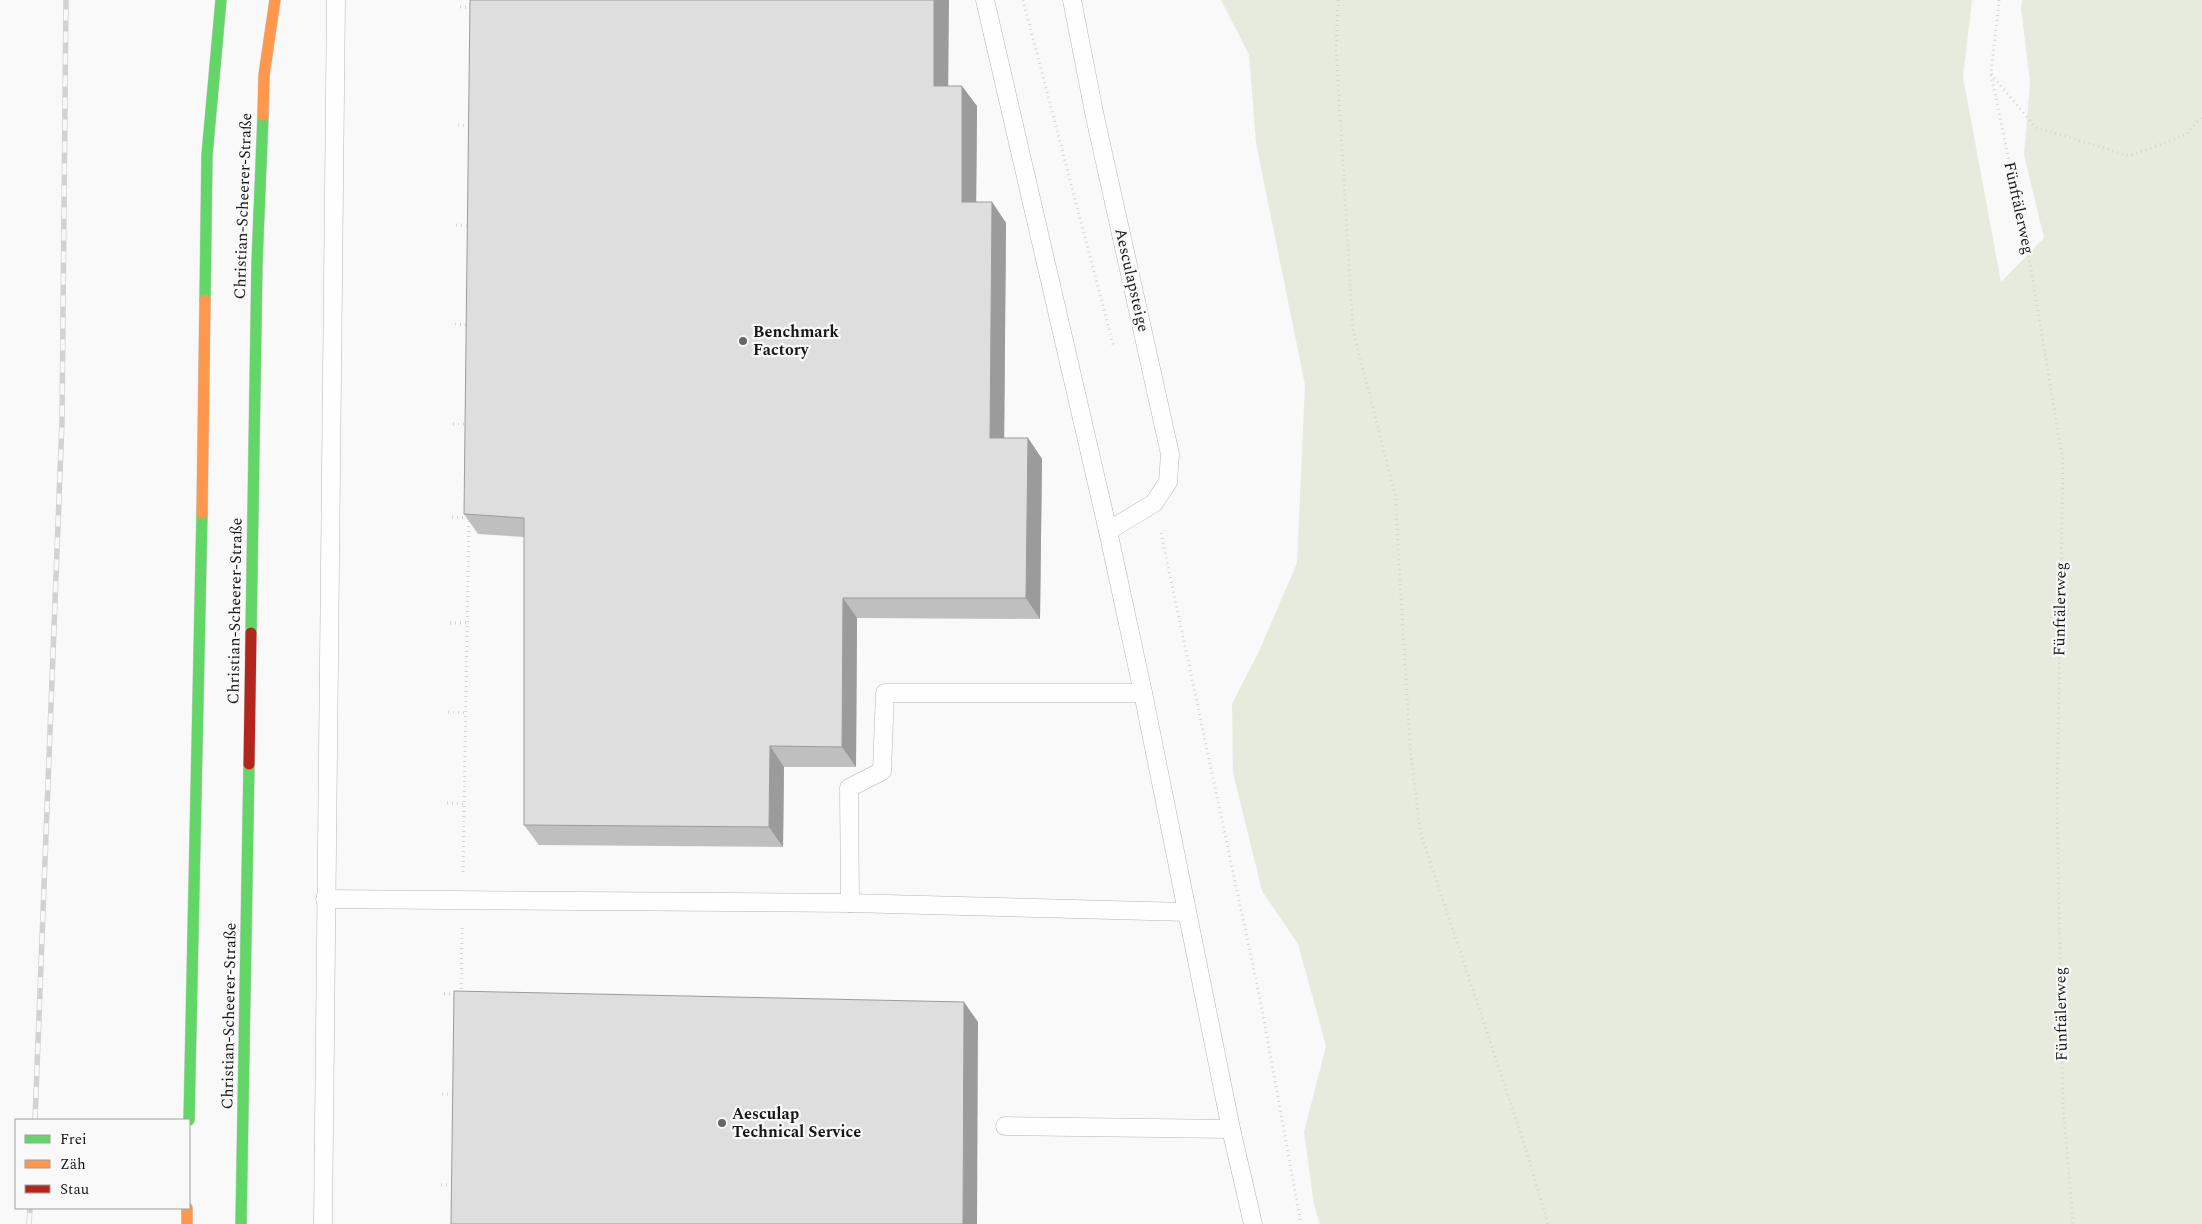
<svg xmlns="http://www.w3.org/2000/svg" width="2202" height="1224" viewBox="0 0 2202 1224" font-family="Spectral,serif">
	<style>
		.green { fill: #e7ebde }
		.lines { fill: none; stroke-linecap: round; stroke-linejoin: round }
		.lane-casing { stroke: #b6b6b7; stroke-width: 19 }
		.fast-casing { stroke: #d3d3d4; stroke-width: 12 }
		.slow-casing { stroke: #d3d3d4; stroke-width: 12 }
		.jam-casing { stroke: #d3d3d4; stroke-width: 12 }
		.path { stroke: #d4d4d5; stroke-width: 3; stroke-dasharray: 1 4; stroke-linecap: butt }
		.lane { stroke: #fefefe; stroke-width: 18 }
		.fast { stroke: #63d668; stroke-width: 11 }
		.slow { stroke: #ff974d; stroke-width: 11 }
		.jam { stroke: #b3261e; stroke-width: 11 }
		.rail-casing { stroke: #d2d2d2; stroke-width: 5.5 }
		.rail { stroke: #f9f9fa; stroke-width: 4; stroke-dasharray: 11; stroke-linecap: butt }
		.wall { fill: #bfbfbf }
		.shaded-wall { fill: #9b9b9b }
		.building { fill: #dedede; stroke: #9b9b9b }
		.poi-dot { fill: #666; stroke: #f9f9fa; stroke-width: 2 }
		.labels { text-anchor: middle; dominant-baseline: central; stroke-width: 4.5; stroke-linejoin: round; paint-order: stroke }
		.street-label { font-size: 16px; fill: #171717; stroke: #f9f9fa }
		.poi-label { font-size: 16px; font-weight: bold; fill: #171717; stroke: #f9f9fa; text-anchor: start }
	</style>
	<rect width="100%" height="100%" fill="#f9f9fa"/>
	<path class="green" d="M1221 0H1972L1963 77 2001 282 2044 238 2024 155 2030 82 2021 9 2022 0H2202V1224H1320L1314 1205 1304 1132 1326 1046 1298 944 1262 891 1233 773 1232 704 1260 649 1297 563 1305 385 1256 143 1249 55Z"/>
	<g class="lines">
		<defs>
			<g id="lane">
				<path d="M985 0 1108 531 1143 693 1231 1129 1253 1224"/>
				<path d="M1072 0 1095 117 1170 454 1168 482 1154 503 1108 531"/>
				<path d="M325 899 850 903 1187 912"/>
				<path d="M850 903 849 788 882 771 885 693H1143"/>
				<path d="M1005 1126 1231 1129"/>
				<path d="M323 1224 336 0"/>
			</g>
			<g id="fast">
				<path d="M205 300 207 155 221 0"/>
				<path d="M251 633 257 263 263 115"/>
				<path d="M189 1120 202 513"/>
				<path d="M241 1224 249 764"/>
			</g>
			<g id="slow">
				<path d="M263 115 264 75 275 0"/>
				<path d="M202 513 205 300"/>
				<path d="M187 1208V1224"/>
			</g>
			<path id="jam" d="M249 764 251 633"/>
		</defs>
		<use href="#lane" class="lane-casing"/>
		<use href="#fast" class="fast-casing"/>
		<use href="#slow" class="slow-casing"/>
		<use href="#jam" class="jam-casing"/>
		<g class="path">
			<path d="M1023 0 1114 348"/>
			<path d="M1338 0 1336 49 1353 330 1395 494 1410 746 1420 831 1522 1137 1548 1224"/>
			<path d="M1999 0 1991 74 2030 263 2063 461 2057 802 2063 1104 2073 1224"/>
			<path d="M460 7 472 8"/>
			<path d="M1991 74 2035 127 2130 156 2187 134 2202 116"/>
			<path d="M458 125 472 126"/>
			<path d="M456 225 471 226"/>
			<path d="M455 324 469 325"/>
			<path d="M453 424H468"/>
			<path d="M452 517 469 518"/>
			<path d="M1161 533 1261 1004 1301 1224"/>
			<path d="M450 623H467"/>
			<path d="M448 712 466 713"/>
			<path d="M447 803 464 804"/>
			<path d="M463 872 469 518"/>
			<path d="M444 994H458"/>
			<path d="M461 994 462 928"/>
			<path d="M442 1094H456"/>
			<path d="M441 1185H455"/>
		</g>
		<use href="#lane" class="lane"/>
		<use href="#fast" class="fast"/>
		<use href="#slow" class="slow"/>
		<use href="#jam" class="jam"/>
		<defs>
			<g id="rail">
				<path d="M35 1120 62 421 66 0"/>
				<path d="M29 1224 30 1208"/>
			</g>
		</defs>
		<use href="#rail" class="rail-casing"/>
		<use href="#rail" class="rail"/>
	</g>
	<path class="wall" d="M948 86 977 106 976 202H992L1006 223 1004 438H1028L1042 459 1040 619 857 618 856 767H784L783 847 539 845 524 825V537L478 534 464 514Z"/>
	<g class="shaded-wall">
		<path d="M934 0H949L948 106 934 86Z"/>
		<path d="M962 86 977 106 976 223 962 202Z"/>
		<path d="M992 202 1006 223 1004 459 990 438Z"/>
		<path d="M1028 438 1042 459 1040 619 1026 598Z"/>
		<path d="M843 598 857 618 856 767 842 747Z"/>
		<path d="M770 746 784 767 783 847 769 827Z"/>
		<path d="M964 1002 978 1022 977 1224H963Z"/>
	</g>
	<g class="building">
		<path d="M470 0H934V86H962V202H992L990 438H1028L1026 598H843L842 747 770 746 769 827 524 825V518L464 514Z"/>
		<path d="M454 991 964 1002 963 1224H451Z"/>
	</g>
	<g class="poi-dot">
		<circle cx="743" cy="341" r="5"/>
		<circle cx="722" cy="1123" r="5"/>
	</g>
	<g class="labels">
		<g class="street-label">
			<text transform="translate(243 206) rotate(-88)">Christian-Scheerer-Straße</text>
			<text transform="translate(2019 208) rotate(78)">Fünftälerweg</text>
			<text transform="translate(1132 280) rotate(77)">Aesculapsteige</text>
			<text transform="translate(2060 609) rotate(-89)">Fünftälerweg</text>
			<text transform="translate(235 611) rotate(-89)">Christian-Scheerer-Straße</text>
			<text transform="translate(2061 1014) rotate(-91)">Fünftälerweg</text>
			<text transform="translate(229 1016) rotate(-89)">Christian-Scheerer-Straße</text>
		</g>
		<g class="poi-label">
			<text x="753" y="332">Benchmark<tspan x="753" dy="18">Factory</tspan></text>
			<text x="732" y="1114">Aesculap<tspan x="732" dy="18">Technical Service</tspan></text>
		</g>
	</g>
	<rect x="15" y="1119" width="175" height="90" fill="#f9f9fa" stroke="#9f9f9f"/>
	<rect x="25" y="1135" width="25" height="8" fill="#63d668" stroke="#9f9f9f"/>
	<text x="60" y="1144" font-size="15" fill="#171717">Frei</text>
	<rect x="25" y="1160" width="25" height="8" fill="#ff974d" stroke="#9f9f9f"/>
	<text x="60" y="1169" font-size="15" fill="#171717">Zäh</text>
	<rect x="25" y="1185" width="25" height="8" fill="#b3261e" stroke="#9f9f9f"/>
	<text x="60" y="1194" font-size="15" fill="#171717">Stau</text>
</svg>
